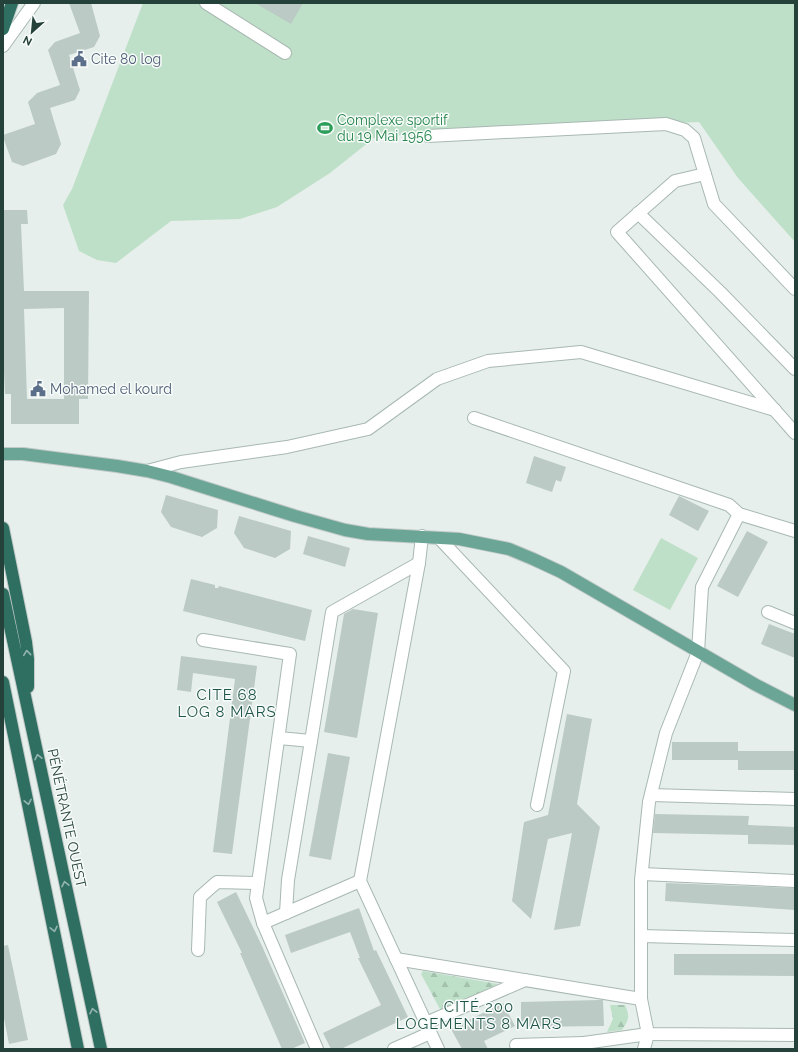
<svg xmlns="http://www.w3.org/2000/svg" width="798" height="1052" viewBox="0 0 798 1052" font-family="Raleway,sans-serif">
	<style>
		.forest { fill: url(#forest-firs) }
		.green { fill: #bfe0c8 }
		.building { fill: #bbcac4; fill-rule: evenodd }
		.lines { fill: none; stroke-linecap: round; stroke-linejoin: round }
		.minor-casing { stroke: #a8b8b2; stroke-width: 14 }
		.major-casing { stroke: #c2cac8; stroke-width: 14 }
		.highway-casing { stroke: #c2cac8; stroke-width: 14 }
		.minor { stroke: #fff; stroke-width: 12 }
		.major { stroke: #6aa596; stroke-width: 12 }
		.highway { stroke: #2f6f62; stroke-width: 12 }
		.oneway { stroke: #93b5ae }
		.labels { text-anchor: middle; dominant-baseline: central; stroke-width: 3; stroke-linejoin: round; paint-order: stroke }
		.service-label { font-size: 14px; fill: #4e5e75; stroke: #f7fbf9; text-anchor: start }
		.leisure-label { font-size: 14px; fill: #27864d; stroke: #f7fbf9; text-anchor: start }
		.street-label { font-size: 14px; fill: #24423a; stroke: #f7fbf9 }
		.neighbourhood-label { font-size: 15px; letter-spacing: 1px; fill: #1f5548; stroke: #f7fbf9 }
	</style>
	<defs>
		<pattern id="forest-firs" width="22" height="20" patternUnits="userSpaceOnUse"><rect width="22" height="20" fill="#bfe0c8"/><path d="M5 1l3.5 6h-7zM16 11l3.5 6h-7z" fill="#a4c1ad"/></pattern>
	</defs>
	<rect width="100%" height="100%" fill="#e6efeb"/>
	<g class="forest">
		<path d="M423 971 498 984 441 1011 421 974Z"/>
		<path d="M610 1005H625C630 1016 629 1020 622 1030L607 1032 613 1019Z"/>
	</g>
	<g class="green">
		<path d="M143 3H795V242L738 178 699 122 412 134 374 138 330 173 277 207 240 219 171 221 116 263 97 260 79 251 63 205 72 189Z"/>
		<path d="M661 538 698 558 670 610 633 590Z"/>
	</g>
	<g class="building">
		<path d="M69 3H91L100 36 94 47 69 55 80 90 75 100 50 108 61 144 56 154 23 166 12 162 3 137V135L35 124 28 102 37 93 60 85 48 50 55 42 80 33Z"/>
		<path d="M255 3H303L291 24Z"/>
		<path d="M3 210H27L28 224H21L24 291H89L88 399H79V424H11V394H5L3 349ZM64 308V399H27L24 309Z"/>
		<path d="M534 456 566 467 561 482 556 480 552 492 526 483Z"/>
		<path d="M166 495 218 510 217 528 202 537 171 527 161 512Z"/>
		<path d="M679 496 709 511 698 531 669 515Z"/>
		<path d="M239 516 291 531 290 549 275 558 244 548 234 533Z"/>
		<path d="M747 531 768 542 738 597 717 586Z"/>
		<path d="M308 536 350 548 345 567 303 554Z"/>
		<path d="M191 579 215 585V588H218L219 586 312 610 305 641 183 611Z"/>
		<path d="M353 609 378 613 357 738 324 732 344 614Z"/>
		<path d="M769 624 795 634V658L761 644Z"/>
		<path d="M181 656 257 666 232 854 213 852 235 679 193 673 191 692 177 690Z"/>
		<path d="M567 714 592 719 577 804 600 827 580 926 554 930 572 833 548 839 531 919 512 901 524 822 548 815Z"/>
		<path d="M672 742H738V751H795V770H738V760H672Z"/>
		<path d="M328 753 350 757 331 860 309 856Z"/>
		<path d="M655 814 749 816 748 825 795 827V845L748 844V835L653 833Z"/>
		<path d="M666 883 795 888V910L665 901Z"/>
		<path d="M236 892 262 946 305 1043 291 1049H282L240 953H242L217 902Z"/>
		<path d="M359 908 374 951 376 950 408 1017 341 1049H331L323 1033 381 1005 358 958H360L350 932 291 953 285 935Z"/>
		<path d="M8 945 28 1040 9 1044 3 1013V946Z"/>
		<path d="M674 954H795V976L674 975Z"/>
		<path d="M599 1000H603L604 1026 521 1027V1002Z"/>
		<path d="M503 1003 515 1026 484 1041 488 1049H462L451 1029Z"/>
	</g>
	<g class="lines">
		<defs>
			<g id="minor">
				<path d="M206 3 285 53"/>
				<path d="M3 46 34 3"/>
				<path d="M428 136 666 124 685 130 694 138 714 204 795 289"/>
				<path d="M705 174 675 181 617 232 795 433"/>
				<path d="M638 213 720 292 795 369"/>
				<path d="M474 418 729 505 739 514 795 531"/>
				<path d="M147 471 181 462 287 447 368 429 437 379 488 361 581 352 775 410"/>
				<path d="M739 514 702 587 698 652 666 733 649 802 641 880V999L648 1034 795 1035"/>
				<path d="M422 536 419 563 360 881 438 1049"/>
				<path d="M439 538 564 671 537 805"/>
				<path d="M768 612 795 623"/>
				<path d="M203 640 290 654 256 898 263 923 317 1049"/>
				<path d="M279 738 311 741 288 880 286 913"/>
				<path d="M311 741 332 612 419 563"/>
				<path d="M651 795 795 799"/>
				<path d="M642 874 795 881"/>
				<path d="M263 923 360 881"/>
				<path d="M641 936 795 940"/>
				<path d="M198 950 200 897 217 882 258 883"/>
				<path d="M396 959 641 999"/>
				<path d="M426 1023 525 980"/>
				<path d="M516 1045 584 1043"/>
				<path d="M394 1049 430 1033"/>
				<path d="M586 1049 584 1043 648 1034 644 1049"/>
			</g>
			<path id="major" d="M3 454H23L117 466 147 471 171 477 295 516 345 530 368 534 459 539 509 549 533 559 561 572 756 685 795 705"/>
			<g id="highway">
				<path d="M3 29 12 3"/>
				<path d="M3 528 26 642 28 659V687"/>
				<path d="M3 594 101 1049"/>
				<path d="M3 682 78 1049"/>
			</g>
		</defs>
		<use href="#minor" class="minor-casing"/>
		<use href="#major" class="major-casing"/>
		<use href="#highway" class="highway-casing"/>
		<use href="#minor" class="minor"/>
		<use href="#major" class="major"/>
		<use href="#highway" class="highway"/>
	</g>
	<defs><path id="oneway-chevron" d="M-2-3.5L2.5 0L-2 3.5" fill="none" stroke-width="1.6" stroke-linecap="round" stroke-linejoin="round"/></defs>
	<g class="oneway">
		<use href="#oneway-chevron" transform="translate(27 653) rotate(-96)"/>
		<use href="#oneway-chevron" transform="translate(38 757) rotate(-102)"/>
		<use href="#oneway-chevron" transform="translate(28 802) rotate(78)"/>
		<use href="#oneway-chevron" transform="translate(65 884) rotate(-102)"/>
		<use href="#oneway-chevron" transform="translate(54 929) rotate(78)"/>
		<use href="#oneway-chevron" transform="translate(93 1011) rotate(-102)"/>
	</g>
	<defs>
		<symbol id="civic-bare" viewBox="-9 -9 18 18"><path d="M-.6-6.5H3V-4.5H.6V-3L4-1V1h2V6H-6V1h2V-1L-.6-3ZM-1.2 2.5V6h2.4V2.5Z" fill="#5c6f8a" stroke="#f7fbf9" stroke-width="2.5" paint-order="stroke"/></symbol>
		<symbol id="stadium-bare" viewBox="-9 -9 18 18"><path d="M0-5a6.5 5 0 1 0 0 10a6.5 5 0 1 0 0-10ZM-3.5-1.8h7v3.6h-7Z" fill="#2e9e5b" stroke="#f7fbf9" stroke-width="2.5" paint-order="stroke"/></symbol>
	</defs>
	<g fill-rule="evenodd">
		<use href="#civic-bare" x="68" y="48" width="22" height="22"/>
		<use href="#stadium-bare" x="314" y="117" width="22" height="22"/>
		<use href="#civic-bare" x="27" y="378" width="22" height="22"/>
	</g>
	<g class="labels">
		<g class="service-label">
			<text x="91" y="59">Cite 80 log</text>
			<text x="50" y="389">Mohamed el kourd</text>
		</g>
		<g class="leisure-label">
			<text x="337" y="120">Complexe sportif<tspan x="337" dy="16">du 19 Mai 1956</tspan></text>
		</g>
		<g class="street-label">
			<text transform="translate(67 818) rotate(78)">PÉNÉTRANTE OUEST</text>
		</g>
		<g class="neighbourhood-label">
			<text x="227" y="695">CITE 68<tspan x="227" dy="17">LOG 8 MARS</tspan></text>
			<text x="479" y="1007">CITÉ 200<tspan x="479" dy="17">LOGEMENTS 8 MARS</tspan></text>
		</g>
	</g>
	<rect width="798" height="1052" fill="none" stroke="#24423a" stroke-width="8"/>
	<g transform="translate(32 32) rotate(207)" stroke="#f7fbf9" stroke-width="3" paint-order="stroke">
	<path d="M0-3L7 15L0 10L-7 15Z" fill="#24423a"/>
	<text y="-6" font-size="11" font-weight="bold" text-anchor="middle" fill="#24423a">N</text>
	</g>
</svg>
